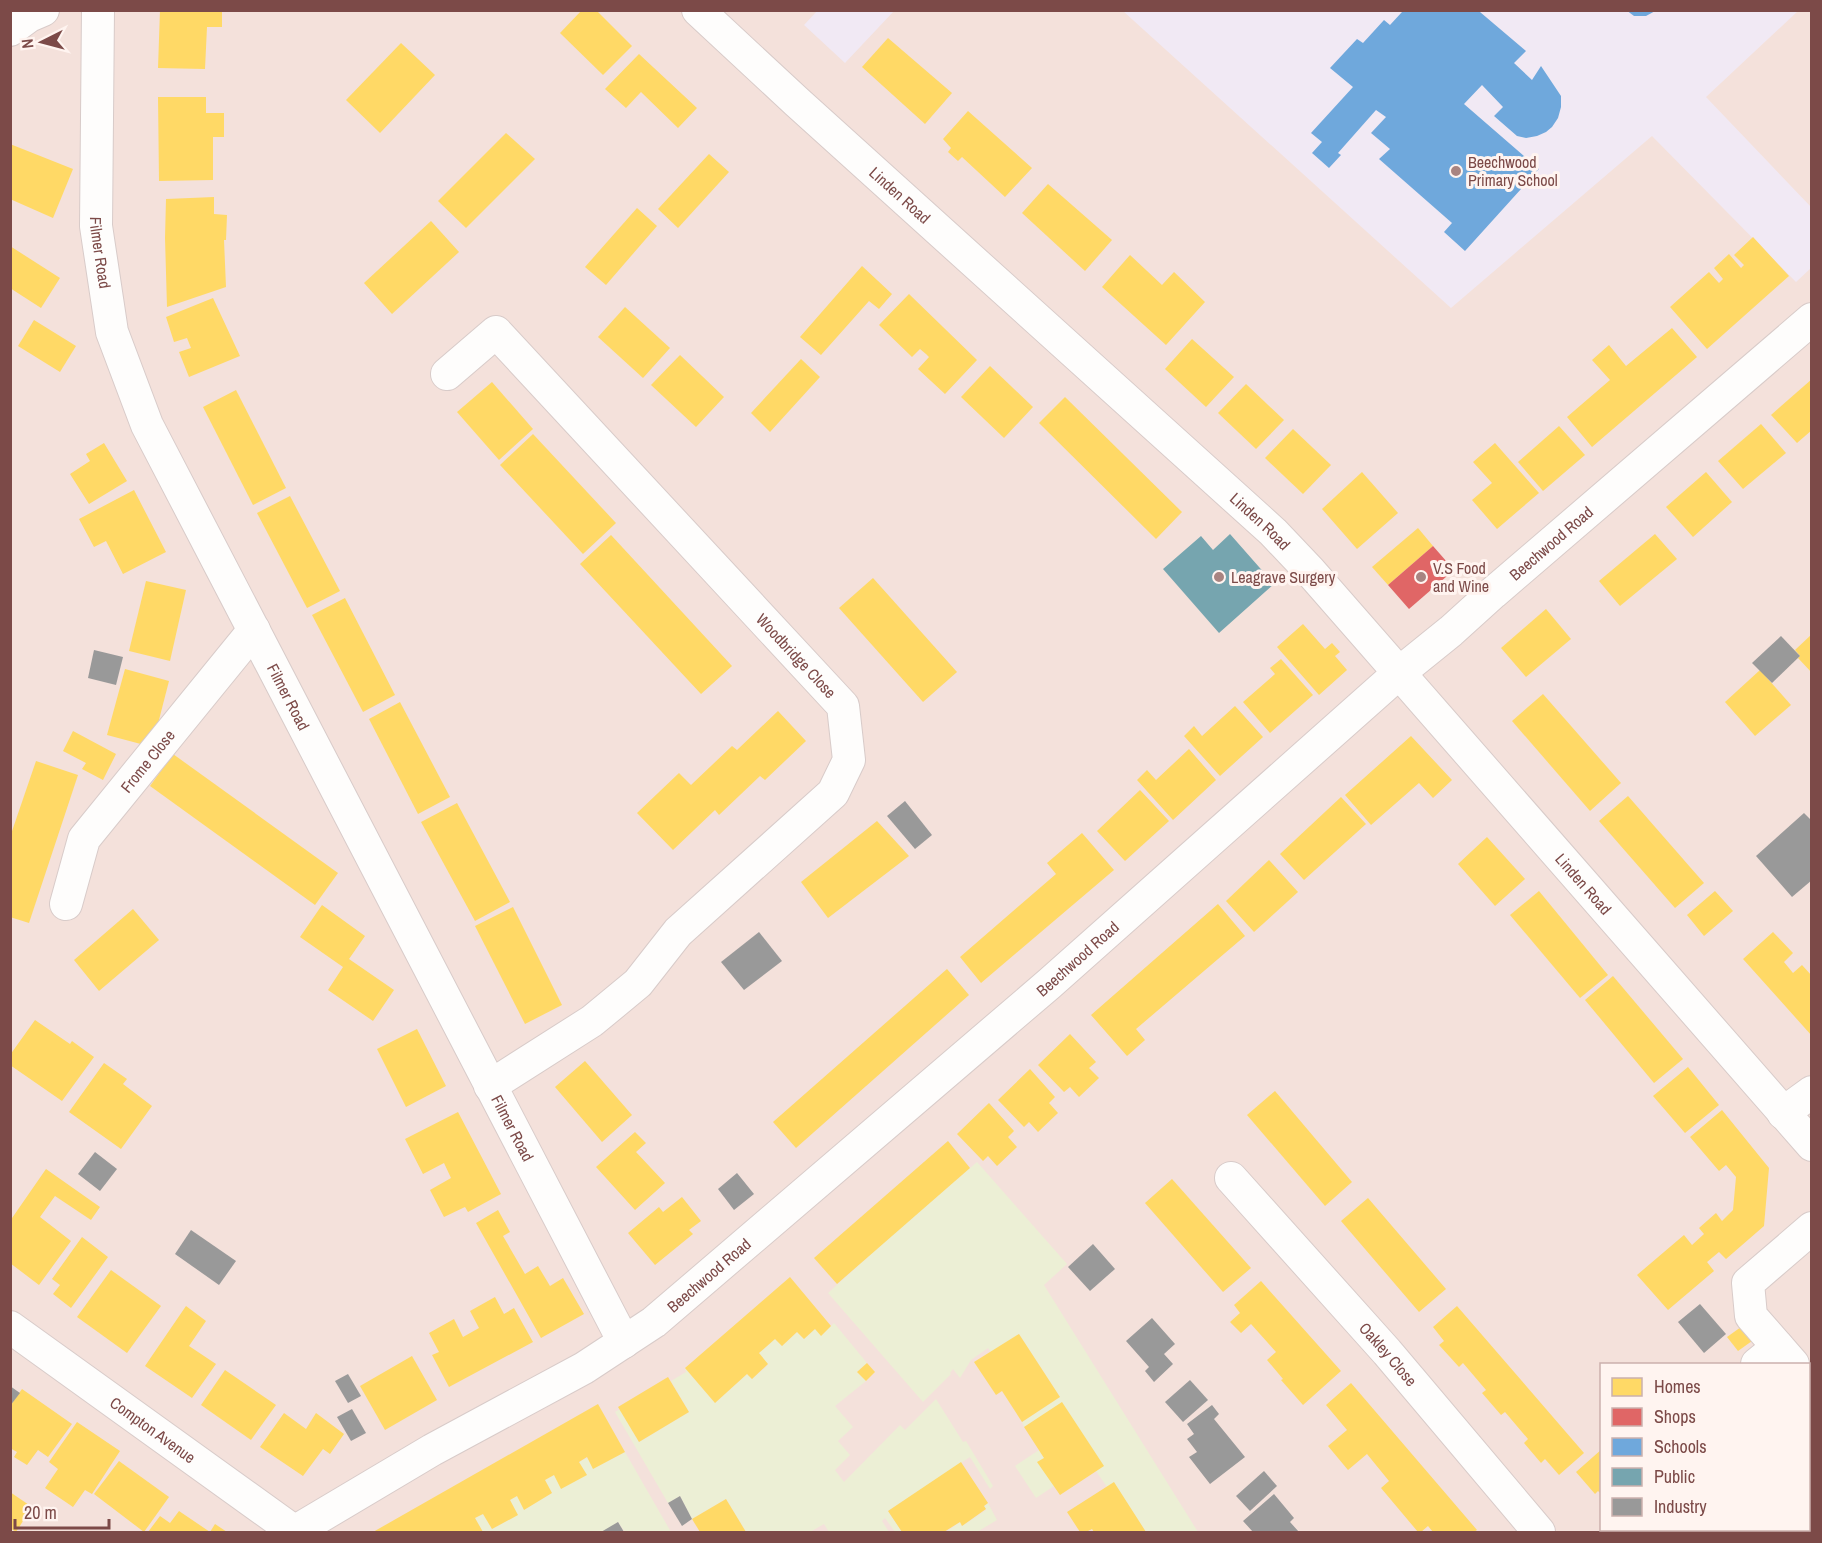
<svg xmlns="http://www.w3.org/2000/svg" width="1822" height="1543" viewBox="0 0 1822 1543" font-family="'Archivo Narrow',sans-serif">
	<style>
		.residential { fill: #f4e1db; fill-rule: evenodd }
		.education { fill: #f1e9f4 }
		.green { fill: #ecefd5 }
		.homes { fill: #ffd966 }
		.shops { fill: #e06666 }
		.schools { fill: #6fa8dc }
		.public { fill: #76a5af }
		.industry { fill: #999 }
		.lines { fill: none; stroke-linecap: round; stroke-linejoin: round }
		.minor-casing { stroke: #d8cbc9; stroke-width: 34 }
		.minor { stroke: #fefdfc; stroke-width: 32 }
		.poi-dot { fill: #a88481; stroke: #fff4f0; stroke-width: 2 }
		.labels { text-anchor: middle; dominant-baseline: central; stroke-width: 6; stroke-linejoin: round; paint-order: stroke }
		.poi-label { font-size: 16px; fill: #7c4a48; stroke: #fff4f0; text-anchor: start }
		.street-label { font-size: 16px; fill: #7c4a48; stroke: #fff4f0 }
	</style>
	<rect width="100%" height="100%" fill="#f9f0ec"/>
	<path class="residential" d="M10 11H1811V1532H11ZM1602 1364H1808V1530H1602Z"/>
	<g class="education">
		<path d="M817 11V10L894 11 845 63 804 25Z"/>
		<path d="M1123 11H1798L1706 97 1811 207V268L1796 282 1652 136 1451 308Z"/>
	</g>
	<g class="green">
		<path d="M977 1162 1067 1264 1044 1285 1198 1532H1146L1114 1483 1107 1487 1096 1471 1062 1403 1024 1427 1022 1422 1060 1397 1019 1334 991 1352 988 1348 971 1360 960 1378 953 1369 950 1373 951 1374 923 1402 828 1293 901 1227Z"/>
		<path d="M834 1323 867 1363 857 1372 866 1381 835 1406 853 1427 838 1441 850 1455 835 1470 844 1482 900 1425 905 1430 936 1399 963 1442 966 1441 993 1486 990 1489 970 1457 888 1511 902 1532H895L885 1518 882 1521 889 1532H829L824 1524 810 1532H746L726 1499 692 1519 680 1496 668 1503 615 1412 620 1409 639 1442 689 1412 671 1381 686 1372 685 1368 715 1403 747 1374 752 1379 768 1365 759 1353 775 1339 782 1346 797 1332 804 1339 815 1329 822 1335Z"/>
		<path d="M1039 1450 1044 1458 1054 1486 1036 1498 1015 1466Z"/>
		<path d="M625 1452 671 1532H625L618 1522 603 1532H483L475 1518 483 1514 492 1529 517 1515 510 1500 517 1496 525 1509 552 1493 545 1480 554 1475H586L579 1462 587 1458 594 1468Z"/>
		<path d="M988 1503 997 1520 977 1532H946L960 1522 962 1526 986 1510 984 1506Z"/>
	</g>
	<g class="homes">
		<path d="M160 10H222V27H207L205 69 158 68Z"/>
		<path d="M582 10H596L632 46 603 75 560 33Z"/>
		<path d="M888 38 952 93 925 124 862 67Z"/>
		<path d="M401 43 435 75 380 133 346 100Z"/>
		<path d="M639 54 697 108 678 128 641 92 626 108 605 89Z"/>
		<path d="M158 97H206V113H224V137H213V180L159 181Z"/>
		<path d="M968 111 1032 168 1005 197 962 157 958 161 948 152 951 148 943 139Z"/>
		<path d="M506 133 535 159 466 228 438 201Z"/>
		<path d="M10 144 73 169 53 218 10 199Z"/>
		<path d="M709 154 729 172 678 228 658 209Z"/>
		<path d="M1048 184 1112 240 1085 271 1022 213Z"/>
		<path d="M214 197V214L227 215 226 240H224L226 287 167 307 165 238 166 199Z"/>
		<path d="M637 208 657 226 606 285 585 267Z"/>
		<path d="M431 221 459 252 392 314 364 283Z"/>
		<path d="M1753 237 1789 276 1707 349 1670 307 1709 272 1719 283 1723 279 1714 268 1729 254 1741 268 1744 265 1734 255Z"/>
		<path d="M10 246 60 278 41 308 10 288Z"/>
		<path d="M1130 255 1162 285 1174 272 1205 302 1166 345 1102 287Z"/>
		<path d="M862 266 892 294 879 309 869 301 821 355 800 337Z"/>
		<path d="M909 294 977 360 945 394 918 369 929 357 926 354 920 349 912 357 879 325Z"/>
		<path d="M213 298 240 356 189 377 179 352 191 348 187 338 174 342 166 317Z"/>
		<path d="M625 307 670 348 643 378 598 337Z"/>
		<path d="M34 320 76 346 60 372 18 346Z"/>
		<path d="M1672 328 1697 357 1592 447 1567 417 1610 380 1592 360 1609 345 1626 366Z"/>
		<path d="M1192 339 1234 377 1206 407 1165 369Z"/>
		<path d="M680 355 724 397 696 427 651 385Z"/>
		<path d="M801 359 820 377 770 432 751 413Z"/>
		<path d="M990 366 1033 407 1004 438 961 397Z"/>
		<path d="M1812 379V430L1797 443 1771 415Z"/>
		<path d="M492 382 533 429 499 460 457 412Z"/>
		<path d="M1246 384 1284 420 1256 449 1218 413Z"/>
		<path d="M236 390 286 488 253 505 203 407Z"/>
		<path d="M1065 397 1182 512 1156 539 1039 423Z"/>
		<path d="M1761 424 1786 453 1743 489 1718 461Z"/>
		<path d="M1559 426 1585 455 1543 491 1518 462Z"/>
		<path d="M1293 429 1331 465 1303 494 1265 458Z"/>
		<path d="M533 434 616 523 583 554 500 465Z"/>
		<path d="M104 443 127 481 89 504 70 474 90 461 86 454Z"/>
		<path d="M1495 443 1539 493 1497 529 1472 500 1492 483 1473 462Z"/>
		<path d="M1362 472 1398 513 1357 549 1322 509Z"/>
		<path d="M1706 472 1732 502 1693 537 1666 507Z"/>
		<path d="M134 490 166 552 123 574 106 541 94 547 79 519Z"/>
		<path d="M290 496 340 591 307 608 257 513Z"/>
		<path d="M1418 528 1433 546 1388 585 1372 567Z"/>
		<path d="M1655 534 1677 559 1620 606 1599 581Z"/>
		<path d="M611 535 732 666 701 694 580 564Z"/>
		<path d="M873 578 957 672 923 702 839 608Z"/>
		<path d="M146 581 186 590 170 661 129 651Z"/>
		<path d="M345 598 395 695 363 712 312 615Z"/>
		<path d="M1546 609 1571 639 1526 677 1501 648Z"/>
		<path d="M1303 624 1325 649 1332 643 1340 652 1335 656 1347 670 1319 695 1277 647Z"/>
		<path d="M1812 634V673L1798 658 1800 656 1795 650Z"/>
		<path d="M1281 659 1313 695 1270 733 1243 702 1275 674 1270 668Z"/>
		<path d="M125 669 169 681 152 747 107 735Z"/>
		<path d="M1760 670 1791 705 1755 736 1725 702Z"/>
		<path d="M1543 694 1621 783 1590 811 1512 721Z"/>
		<path d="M400 702 450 797 418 814 369 719Z"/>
		<path d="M1235 706 1263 737 1220 776 1184 736 1194 726 1202 736Z"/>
		<path d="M778 711 806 741 765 780 760 776 719 815 715 810 673 850 637 813 679 773 691 785 732 746 737 750Z"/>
		<path d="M73 731 116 754 103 780 82 769 86 763 63 751Z"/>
		<path d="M1411 736 1452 780 1433 798 1419 783 1371 825 1345 795Z"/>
		<path d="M1189 749 1216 780 1173 820 1137 780 1147 770 1156 780Z"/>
		<path d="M173 754 338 873 315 905 150 786Z"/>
		<path d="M36 761 78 775 29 923 10 917V837Z"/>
		<path d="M1140 790 1169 821 1125 861 1097 831Z"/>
		<path d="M1628 796 1704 883 1675 908 1599 821Z"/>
		<path d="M1341 797 1366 824 1304 880 1280 854Z"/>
		<path d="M457 803 510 902 475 921 421 822Z"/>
		<path d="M877 821 909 856 828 918 801 882Z"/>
		<path d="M1082 833 1114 870 981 983 960 957 1056 874 1047 863Z"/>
		<path d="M1487 837 1525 879 1495 906 1458 864Z"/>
		<path d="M1269 860 1298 892 1254 932 1226 901Z"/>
		<path d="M1539 891 1608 975 1580 998 1510 915Z"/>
		<path d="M1715 891 1733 911 1704 936 1687 915Z"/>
		<path d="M1218 904 1245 936 1136 1029 1145 1040 1127 1056 1091 1015Z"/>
		<path d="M322 905 365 936 349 959 394 990 373 1021 328 990 343 967 300 937Z"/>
		<path d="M513 907 562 1005 525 1024 475 926Z"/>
		<path d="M133 909 159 940 99 991 74 960Z"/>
		<path d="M1773 932 1793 953 1784 962 1793 973 1802 965 1812 976V1036L1743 959Z"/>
		<path d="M947 969 969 995 796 1148 773 1122Z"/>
		<path d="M1613 976 1683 1059 1654 1083 1585 1000Z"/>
		<path d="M35 1020 70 1044 72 1041 94 1057 62 1101 10 1065V1055Z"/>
		<path d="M417 1029 446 1086 406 1107 377 1049Z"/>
		<path d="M1070 1034 1096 1062 1089 1068 1099 1078 1079 1097 1070 1087 1064 1092 1038 1065Z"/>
		<path d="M585 1061 632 1115 602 1142 555 1087Z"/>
		<path d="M104 1063 127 1079 123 1084 152 1106 121 1149 69 1112Z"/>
		<path d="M1688 1067 1719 1105 1685 1133 1653 1096Z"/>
		<path d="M1030 1069 1055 1097 1049 1103 1058 1113 1038 1132 1029 1122 1024 1127 998 1100Z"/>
		<path d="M1275 1091 1352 1182 1325 1206 1247 1115Z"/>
		<path d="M989 1103 1014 1131 1008 1137 1017 1147 997 1166 988 1156 983 1161 957 1134Z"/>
		<path d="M1722 1110 1769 1168 1764 1226 1726 1259 1719 1252 1707 1262 1714 1271 1668 1310 1637 1275 1684 1235 1692 1245 1704 1234 1699 1228 1716 1213 1722 1221 1733 1210 1736 1177 1726 1165 1719 1171 1690 1137Z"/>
		<path d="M458 1112 501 1194 468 1212 465 1207 444 1217 430 1190 451 1178 444 1163 423 1174 405 1139Z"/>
		<path d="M635 1132 646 1143 636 1152 665 1183 635 1210 596 1167Z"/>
		<path d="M948 1141 970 1168 837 1284 814 1258Z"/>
		<path d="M46 1169 100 1207 91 1220 55 1196 40 1217 71 1241 39 1285 10 1263V1221Z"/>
		<path d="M1172 1179 1251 1268 1223 1292 1145 1203Z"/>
		<path d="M682 1197 701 1221 689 1230 693 1234 655 1265 628 1233 659 1207 663 1212Z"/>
		<path d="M1368 1198 1446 1289 1419 1312 1341 1221Z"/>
		<path d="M498 1210 510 1232 503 1236 525 1274 538 1266 550 1286 563 1278 584 1314 541 1338 476 1223Z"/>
		<path d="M82 1237 108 1257 71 1308 53 1294 60 1285 52 1279Z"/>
		<path d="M111 1270 161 1306 127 1353 77 1317Z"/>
		<path d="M790 1277 831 1326 821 1336 815 1329 804 1339 797 1332 782 1346 775 1339 759 1353 768 1364 752 1379 747 1374 715 1403 685 1368Z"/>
		<path d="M1261 1281 1341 1371 1303 1405 1281 1380 1283 1379 1267 1360 1276 1352 1251 1324 1241 1333 1230 1322 1240 1313 1234 1305Z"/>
		<path d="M495 1297 504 1314 514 1308 533 1342 449 1387 432 1355 439 1352 429 1333 454 1319 463 1337 479 1328 470 1311Z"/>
		<path d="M186 1306 206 1321 189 1346 216 1364 192 1398 145 1366Z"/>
		<path d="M1457 1306 1584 1453 1559 1475 1545 1459 1541 1463 1524 1443 1528 1439 1505 1412 1501 1415 1482 1393 1486 1390 1463 1363 1459 1367 1439 1345 1444 1341 1433 1327Z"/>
		<path d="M1741 1327 1752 1341 1738 1351 1727 1337Z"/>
		<path d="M1019 1334 1060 1397 1022 1422 1002 1391 996 1395 974 1362Z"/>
		<path d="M412 1356 437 1400 385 1430 360 1386Z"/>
		<path d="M867 1363 875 1372 866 1381 857 1372Z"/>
		<path d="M225 1370 276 1405 251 1440 201 1405Z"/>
		<path d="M668 1377 689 1412 639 1442 618 1407Z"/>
		<path d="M1351 1383 1477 1530 1474 1532H1433L1428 1526 1421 1532H1418L1381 1488 1389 1481 1367 1454 1348 1470 1328 1446 1347 1430 1326 1405Z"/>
		<path d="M22 1389 72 1424 48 1457 38 1450 27 1465 14 1457 17 1452 10 1448V1406Z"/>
		<path d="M1062 1402 1104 1466 1060 1495 1037 1462 1044 1458 1024 1427Z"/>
		<path d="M598 1404 625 1452 593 1469 587 1457 579 1462 587 1475 561 1489 554 1475 545 1480 552 1493 524 1510 517 1496 510 1500 518 1515 492 1529 483 1514 475 1518 483 1532H373Z"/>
		<path d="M284 1413 306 1429 316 1413 344 1434 330 1454 323 1449 303 1476 260 1447Z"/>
		<path d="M77 1422 120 1451 92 1494 85 1490 73 1507 45 1488 58 1469 49 1462Z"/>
		<path d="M1812 1442V1495L1809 1498V1445Z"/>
		<path d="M1602 1449V1495L1598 1491 1595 1494 1576 1472Z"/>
		<path d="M119 1461 169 1497 144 1532 94 1494Z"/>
		<path d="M961 1462 988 1503 984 1506 986 1509 962 1526 960 1522 944 1532H902L888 1511Z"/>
		<path d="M1114 1482 1146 1532H1094L1092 1529 1086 1532H1080L1067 1512Z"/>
		<path d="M10 1492 32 1507 16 1532 10 1528Z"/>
		<path d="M726 1499 746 1532H700L692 1519Z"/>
		<path d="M179 1511 210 1532 215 1524 227 1532H148L160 1516 170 1523Z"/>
		<path d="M1706 1530H1745L1748 1532H1709Z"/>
	</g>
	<path class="shops" d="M1433 546 1454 570 1409 609 1388 585Z"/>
	<g class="schools">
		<path d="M1401 10H1482L1480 12 1526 51 1514 63 1532 80 1541 66 1561 96V107L1558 118 1552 127 1546 132 1537 136 1526 138 1517 136 1494 116 1503 107 1482 85 1464 104 1539 169 1465 251 1444 232 1452 223 1379 159 1390 149 1371 133 1386 117 1376 110 1338 153 1341 155 1329 168 1312 153 1322 142 1311 133 1353 87 1330 68 1357 39 1363 43 1384 20 1390 25 1402 12Z"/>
		<path d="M1626 10H1657L1646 16H1634Z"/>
	</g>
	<path class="public" d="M1230 534 1274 584 1219 633 1163 569 1201 536 1213 550Z"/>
	<g class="industry">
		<path d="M1781 636 1800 656 1772 683 1752 663Z"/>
		<path d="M94 650 123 657 116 685 88 678Z"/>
		<path d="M905 801 932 835 915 849 887 816Z"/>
		<path d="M1804 813 1812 821V880L1792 897 1756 856Z"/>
		<path d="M759 932 782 961 744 990 721 962Z"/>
		<path d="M95 1152 117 1169 100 1191 78 1174Z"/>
		<path d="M737 1173 754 1194 734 1210 718 1189Z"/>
		<path d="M191 1230 236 1261 219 1285 175 1254Z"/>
		<path d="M1093 1244 1115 1269 1090 1291 1068 1267Z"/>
		<path d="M1700 1304 1726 1334 1704 1353 1678 1322Z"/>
		<path d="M1152 1318 1175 1344 1164 1354 1173 1364 1154 1382 1145 1371 1149 1367 1126 1341Z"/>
		<path d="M348 1374 361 1396 348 1403 335 1381Z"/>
		<path d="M1190 1380 1208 1400 1183 1422 1165 1402Z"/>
		<path d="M10 1386 20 1393 10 1406Z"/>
		<path d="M1212 1405 1219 1414 1214 1419 1245 1457 1210 1484 1189 1457 1197 1452 1187 1439 1194 1434 1187 1424Z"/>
		<path d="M352 1409 366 1433 351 1441 337 1417Z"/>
		<path d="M1264 1471 1277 1486 1250 1511 1236 1496Z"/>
		<path d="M1274 1494 1294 1518 1290 1522 1299 1532H1253L1243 1521Z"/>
		<path d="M680 1496 692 1519 682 1526 668 1503Z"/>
		<path d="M618 1522 624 1532H601Z"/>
	</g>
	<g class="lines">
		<defs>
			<g id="minor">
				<path id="s1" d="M98 10 96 226 112 332 147 425 624 1342"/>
				<path id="s2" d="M698 10 797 102 1273 532 1310 571 1812 1145"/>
				<path d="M10 30 29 16 43 10"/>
				<path id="s3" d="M447 374 496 332 843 706 849 760 833 793 678 932 638 983 592 1021 490 1086"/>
				<path id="s4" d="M66 904 84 839 254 630"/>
				<path d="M1783 1113 1812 1092"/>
				<path id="s5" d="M1231 1178 1387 1352 1539 1532"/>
				<path id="s6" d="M10 1327 295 1532"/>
				<path d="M1757 1364 1778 1347"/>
				<path d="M1793 1364 1751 1316 1748 1283 1812 1228"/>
				<path id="s7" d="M294 1532 432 1450 584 1368 654 1322 1049 984 1399 673 1451 631 1493 593 1812 319"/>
			</g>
		</defs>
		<use href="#minor" class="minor-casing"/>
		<use href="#minor" class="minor"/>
	</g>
	<g class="poi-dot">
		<circle cx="1456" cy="171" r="6"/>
		<circle cx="1219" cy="577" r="6"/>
		<circle cx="1421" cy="577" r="6"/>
	</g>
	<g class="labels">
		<g class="poi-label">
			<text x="1468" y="162">Beechwood<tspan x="1468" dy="18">Primary School</tspan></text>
			<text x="1433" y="568">V.S Food<tspan x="1433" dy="18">and Wine</tspan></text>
			<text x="1231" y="577">Leagrave Surgery</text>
		</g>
		<g class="street-label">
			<text stroke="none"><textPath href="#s2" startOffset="274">Linden Road</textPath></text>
			<text stroke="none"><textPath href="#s1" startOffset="243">Filmer Road</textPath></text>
			<text stroke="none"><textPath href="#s2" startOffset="760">Linden Road</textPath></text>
			<text stroke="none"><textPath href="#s7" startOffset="1605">Beechwood Road</textPath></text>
			<text stroke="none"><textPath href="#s3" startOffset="506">Woodbridge Close</textPath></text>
			<text stroke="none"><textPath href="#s1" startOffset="729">Filmer Road</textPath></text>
			<text stroke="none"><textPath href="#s4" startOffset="168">Frome Close</textPath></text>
			<text stroke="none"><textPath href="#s2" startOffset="1246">Linden Road</textPath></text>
			<text stroke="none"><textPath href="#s7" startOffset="975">Beechwood Road</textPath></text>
			<text stroke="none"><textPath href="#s1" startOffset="1215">Filmer Road</textPath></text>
			<text stroke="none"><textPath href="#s7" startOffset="489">Beechwood Road</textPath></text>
			<text stroke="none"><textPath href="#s5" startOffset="236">Oakley Close</textPath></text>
			<text stroke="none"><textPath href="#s6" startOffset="176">Compton Avenue</textPath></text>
		</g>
	</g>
	<rect width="1822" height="1543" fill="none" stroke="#7c4a48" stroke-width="24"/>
	<rect x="1600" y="1363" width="210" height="168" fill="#fff4f0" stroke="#cbb0ad" stroke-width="1.5"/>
	<rect x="1612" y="1378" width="30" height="18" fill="#ffd966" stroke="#cbb0ad" stroke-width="1.5"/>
	<text x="1654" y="1393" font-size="18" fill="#7c4a48">Homes</text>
	<rect x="1612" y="1408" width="30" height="18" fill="#e06666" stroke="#cbb0ad" stroke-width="1.5"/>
	<text x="1654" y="1423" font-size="18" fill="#7c4a48">Shops</text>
	<rect x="1612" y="1438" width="30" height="18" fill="#6fa8dc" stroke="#cbb0ad" stroke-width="1.5"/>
	<text x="1654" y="1453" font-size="18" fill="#7c4a48">Schools</text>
	<rect x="1612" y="1468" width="30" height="18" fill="#76a5af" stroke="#cbb0ad" stroke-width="1.5"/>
	<text x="1654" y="1483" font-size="18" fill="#7c4a48">Public</text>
	<rect x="1612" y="1498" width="30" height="18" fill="#999999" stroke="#cbb0ad" stroke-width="1.5"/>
	<text x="1654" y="1513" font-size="18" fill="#7c4a48">Industry</text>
	<g transform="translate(42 42) rotate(264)" stroke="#fff4f0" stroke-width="4.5" paint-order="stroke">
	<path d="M0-4.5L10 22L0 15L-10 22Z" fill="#7c4a48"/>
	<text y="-9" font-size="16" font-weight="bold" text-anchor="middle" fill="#7c4a48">N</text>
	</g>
	<path d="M15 1519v9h94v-9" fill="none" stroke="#7c4a48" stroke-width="3"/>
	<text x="24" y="1519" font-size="18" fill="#7c4a48" stroke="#fff4f0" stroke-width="4.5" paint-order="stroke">20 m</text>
</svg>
